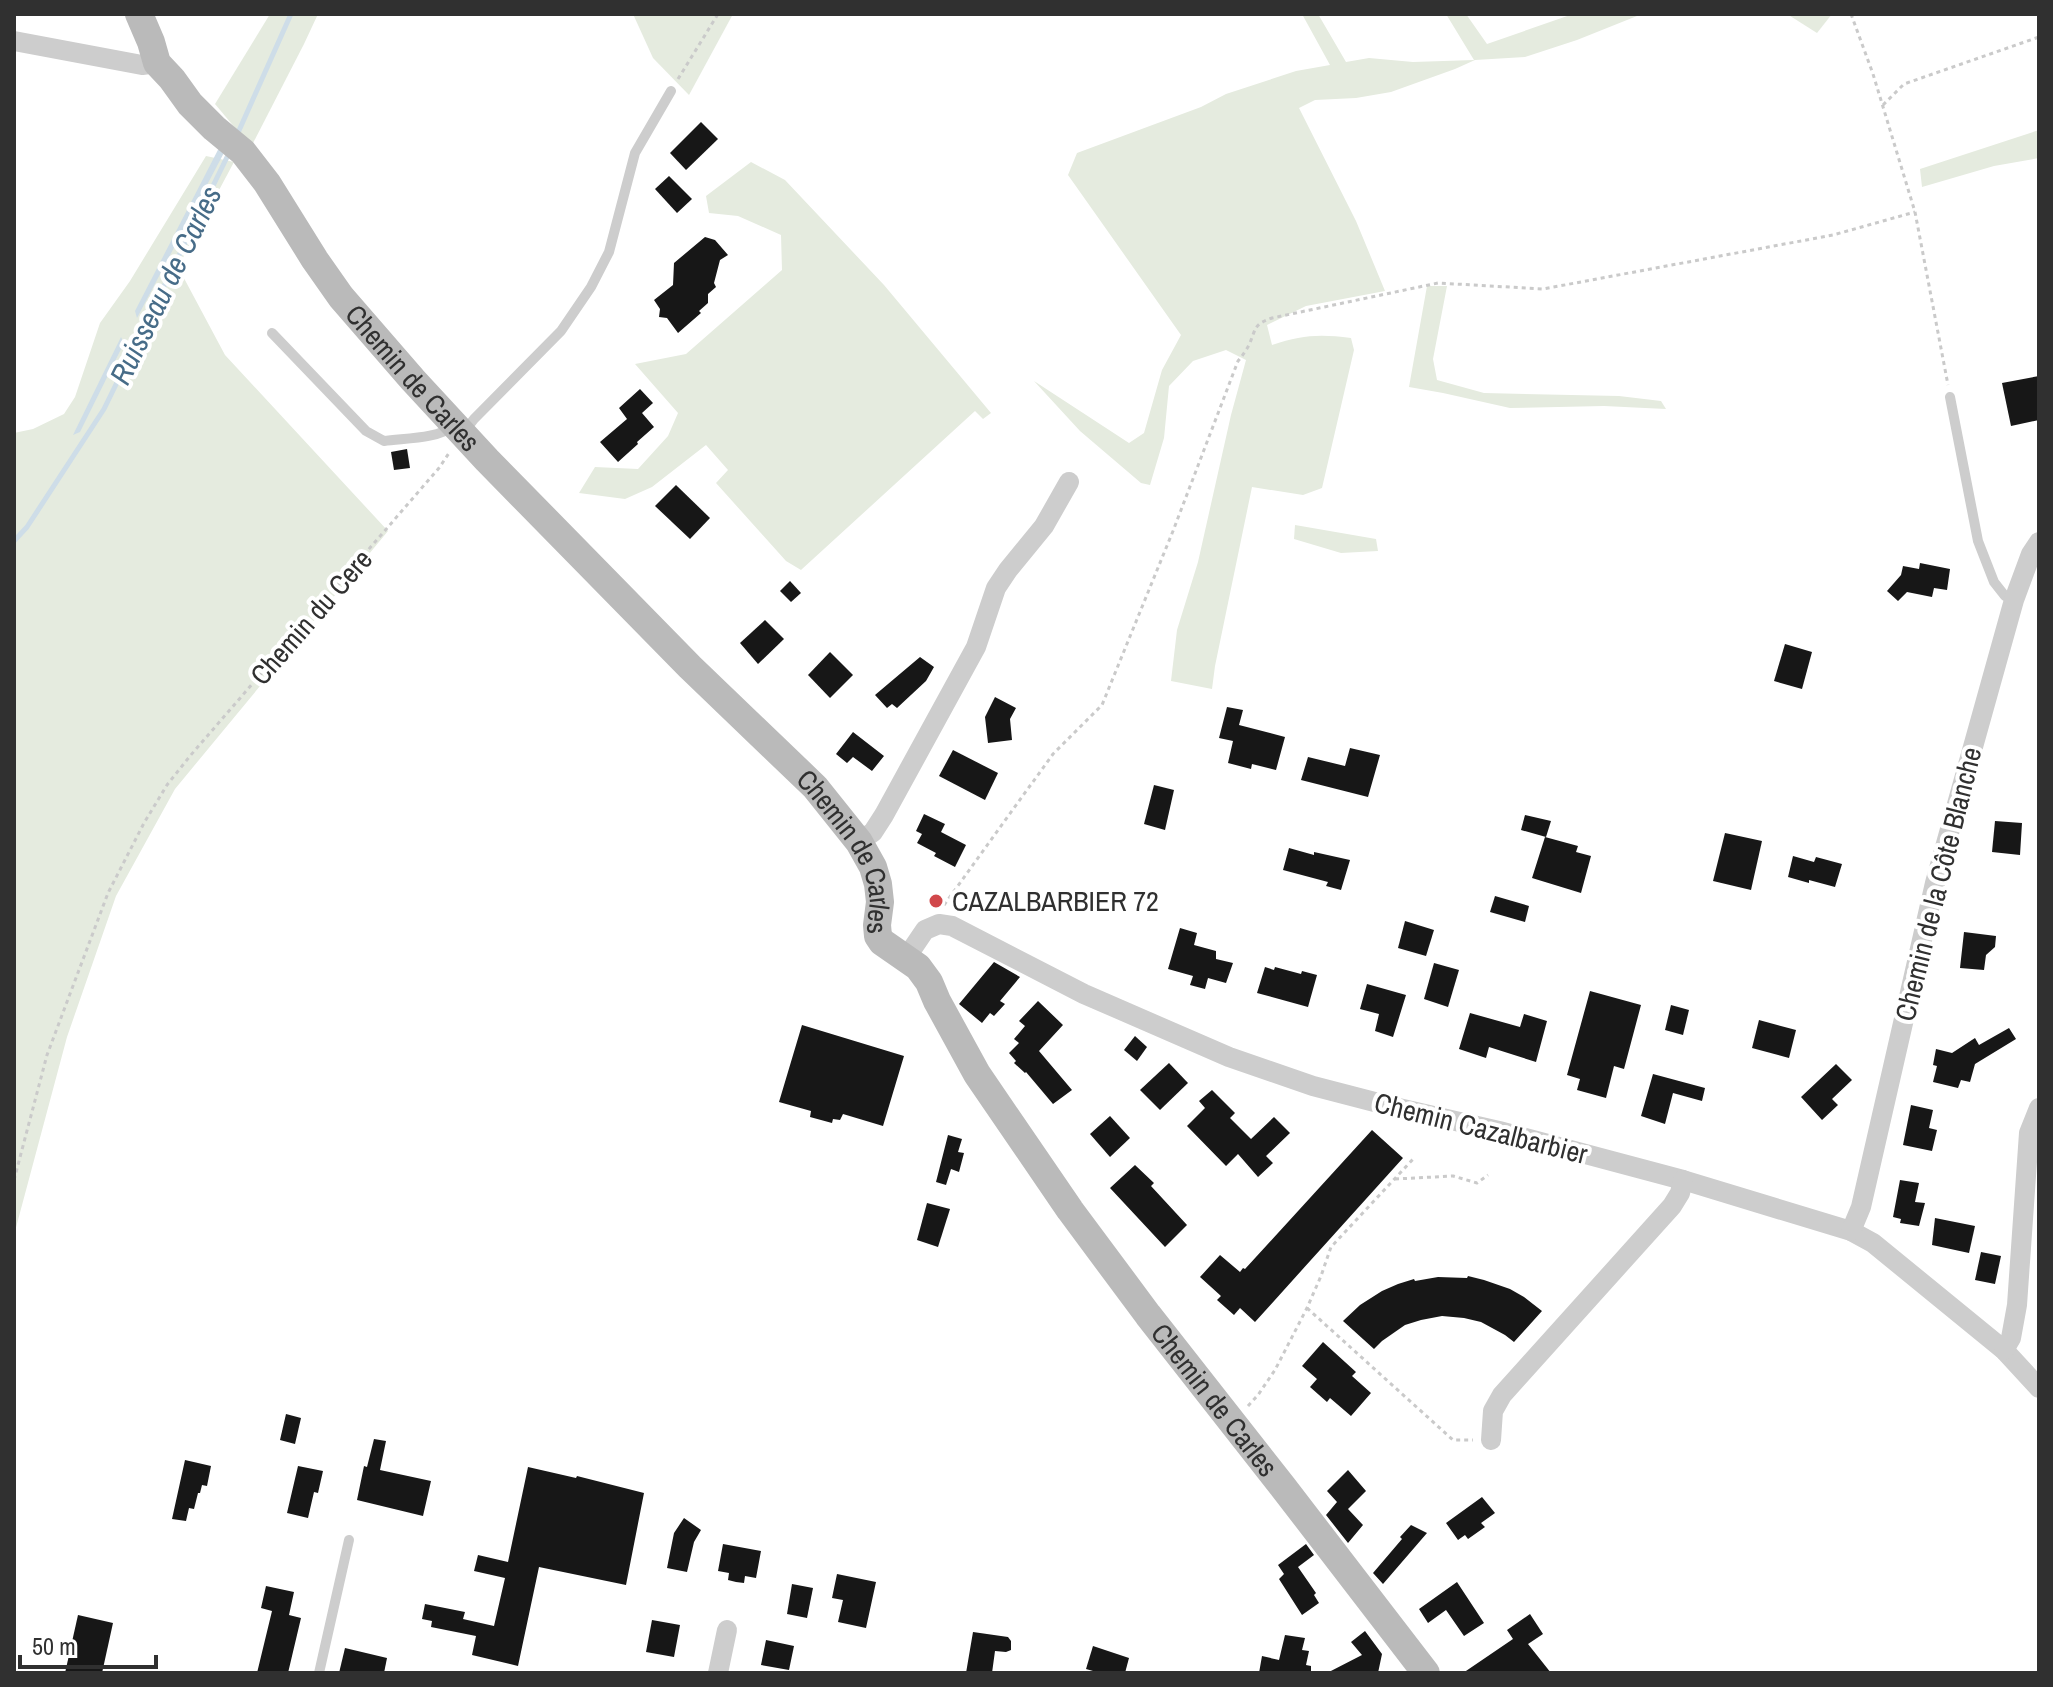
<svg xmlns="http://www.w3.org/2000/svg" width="2053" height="1687" viewBox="0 0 2053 1687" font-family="'Archivo Narrow',sans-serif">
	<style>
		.green { fill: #e5ebdf }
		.water { fill: #cedde8 }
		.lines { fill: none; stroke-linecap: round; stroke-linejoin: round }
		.stream { stroke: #cedde8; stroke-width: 5 }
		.building { fill: #171717 }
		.path { stroke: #cacaca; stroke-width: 3; stroke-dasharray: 4 4; stroke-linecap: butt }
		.lane { stroke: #cdcdcd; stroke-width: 10 }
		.street { stroke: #cdcdcd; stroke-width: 20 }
		.secondary { stroke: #bababa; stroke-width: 28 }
		.poi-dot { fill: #d1484b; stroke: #fff; stroke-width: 3 }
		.labels { text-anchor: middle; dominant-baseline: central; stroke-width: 8; stroke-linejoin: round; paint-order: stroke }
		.street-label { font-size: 28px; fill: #303030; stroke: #fff }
		.poi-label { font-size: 28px; fill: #303030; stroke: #fff; text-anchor: start }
		.water-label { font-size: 30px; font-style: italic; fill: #476c88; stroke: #fff }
	</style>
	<rect width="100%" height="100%" fill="#fff"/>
	<g class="green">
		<path d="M270 14H318L304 44 251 147 215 104Z"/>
		<path d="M633 14H733L689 95 653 58Z"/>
		<path d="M1302 14H1318L1346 62 1369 58 1413 62 1474 60 1446 14H1466L1487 44 1573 14H1642L1577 40 1525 57 1475 60 1455 69 1391 92 1356 98 1315 100 1299 108 1356 221 1385 291 1306 306 1267 325 1272 345C1302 335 1319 334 1351 338L1354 350 1322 488 1303 495 1252 487 1215 666 1212 689 1171 681 1177 630 1198 562 1231 415 1246 360 1226 350 1193 361 1169 386 1164 438 1150 485 1141 483 1080 431 1034 381 1129 443 1144 433 1162 370 1181 335 1068 175 1077 153 1201 107 1226 94 1296 71 1330 65Z"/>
		<path d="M1787 14H1832L1817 33Z"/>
		<path d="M2039 130V158L1994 166 1922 187 1920 169Z"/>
		<path d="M206 156 234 162 178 267 225 355 388 531 175 789 116 896 67 1037 14 1235V433L33 429 64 414 75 397 100 323 130 281Z"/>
		<path d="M751 162 785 180 884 285 991 413 983 419 975 411 801 570 786 561 716 483 728 470 706 445 652 487 625 499 579 493 595 467 638 469 668 436 678 413 635 364 686 354 782 270 781 235 738 216 709 213 706 196Z"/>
		<path d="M1427 286H1447L1433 359 1437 380 1484 393 1619 396 1661 401 1666 409 1604 406 1510 408 1443 393 1409 387Z"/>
		<path d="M1295 525 1376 539 1378 551 1341 553 1294 539Z"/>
	</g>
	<g class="water">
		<path d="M221 144 227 147 137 318 135 311Z"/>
		<path d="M121 337 124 343 80 432 73 435Z"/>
	</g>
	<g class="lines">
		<g class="stream">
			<path d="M237 135 291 14"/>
			<path d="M14 541 27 527 104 409 230 151"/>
		</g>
	</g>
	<g class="building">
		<path d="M701 122 718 139 686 170 670 153Z"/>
		<path d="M669 176 692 199 677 213 655 189Z"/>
		<path d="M705 237 715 240 728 255 720 260 714 283 716 287 708 294V303L699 311 701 313 678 333 667 318 659 317 660 309 654 300 673 285 674 263Z"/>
		<path d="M2039 376V420L2011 426 2002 383Z"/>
		<path d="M640 389 653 403 642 413 654 427 637 442 638 444 618 462 600 442 627 419 619 408Z"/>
		<path d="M407 449 410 468 394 470 391 452Z"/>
		<path d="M676 485 710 518 690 539 655 506Z"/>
		<path d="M1920 563 1950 569 1947 590 1934 588 1932 597 1907 592 1898 601 1887 591 1901 575 1903 566 1919 569Z"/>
		<path d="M790 581 801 593 791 602 780 591Z"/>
		<path d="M765 620 784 639 758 664 740 643Z"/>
		<path d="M1785 644 1812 652 1802 689 1774 681Z"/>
		<path d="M830 652 853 675 830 698 808 675Z"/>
		<path d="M920 657 934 667 926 681 897 708 892 704 887 708 875 695Z"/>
		<path d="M995 697 1016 708 1010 719 1012 740 988 743 985 717Z"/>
		<path d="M1227 707 1243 710 1239 725 1285 737 1276 770 1252 764 1251 769 1228 763 1233 741 1219 738Z"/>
		<path d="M853 732 884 756 872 771 853 757 847 763 836 754Z"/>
		<path d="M1350 748 1380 755 1368 797 1301 780 1308 757 1345 766Z"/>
		<path d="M953 750 998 773 985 800 939 776Z"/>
		<path d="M1154 785 1174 790 1165 830 1144 824Z"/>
		<path d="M924 814 945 824 941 832 966 845 955 867 934 856 936 853 917 843 922 834 916 831Z"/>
		<path d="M1525 815 1551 821 1546 837 1521 830Z"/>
		<path d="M1995 821 2022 823 2020 855 1992 852Z"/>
		<path d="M1725 833 1762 841 1751 890 1713 881Z"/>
		<path d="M1545 837 1578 846 1576 852 1591 856 1581 893 1532 878Z"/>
		<path d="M1289 848 1314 855V852L1350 860 1341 890 1326 886 1328 882 1283 870Z"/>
		<path d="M1793 856 1814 862 1816 857 1842 864 1835 887 1809 880V883L1788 877Z"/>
		<path d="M1495 896 1529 906 1525 922 1490 912Z"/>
		<path d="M1405 921 1434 930 1426 956 1398 948Z"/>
		<path d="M1180 928 1197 933 1194 945 1216 951V959L1233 963 1226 983 1208 978 1205 989 1190 985 1193 976 1168 969Z"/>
		<path d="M1964 932 1996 936 1995 947 1986 955 1984 970 1960 968Z"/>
		<path d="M994 962 1020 977 1000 1001 1005 1004 994 1016 990 1013 982 1023 959 1004Z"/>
		<path d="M1434 963 1459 970 1448 1007 1424 999Z"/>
		<path d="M1265 967 1274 970 1275 967 1301 974 1302 971 1317 975 1308 1007 1257 993Z"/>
		<path d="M1367 984 1406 995 1393 1037 1375 1031 1379 1014 1360 1009Z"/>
		<path d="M1590 991 1641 1005 1624 1069 1614 1066 1606 1098 1577 1090 1580 1079 1567 1075Z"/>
		<path d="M1038 1001 1063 1025 1039 1051 1072 1090 1053 1104 1026 1072 1025 1073 1014 1063 1016 1061 1009 1053 1019 1043 1014 1039 1025 1026 1019 1021Z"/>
		<path d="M1671 1005 1689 1010 1683 1035 1665 1030Z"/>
		<path d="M1470 1013 1520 1027 1524 1014 1547 1021 1536 1062 1489 1047 1486 1058 1459 1049Z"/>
		<path d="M1759 1020 1796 1030 1789 1058 1752 1048Z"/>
		<path d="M802 1025 904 1056 883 1126 843 1114 840 1120 833 1119 832 1123 810 1117 811 1111 779 1102Z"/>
		<path d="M2009 1028 2016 1039 1975 1064 1970 1082 1961 1080 1958 1088 1933 1082 1937 1066 1933 1065 1936 1049 1952 1053 1975 1038 1979 1045Z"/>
		<path d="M1135 1036 1147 1047 1137 1061 1124 1050Z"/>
		<path d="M1169 1063 1188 1083 1160 1110 1140 1090Z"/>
		<path d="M1836 1064 1852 1080 1832 1099 1838 1105 1822 1120 1801 1097Z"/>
		<path d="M1653 1074 1705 1088 1702 1101 1673 1093 1665 1124 1641 1116Z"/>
		<path d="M1212 1090 1235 1113 1230 1118 1251 1139 1274 1117 1290 1133 1266 1156 1273 1163 1258 1177 1238 1154 1226 1166 1187 1126 1205 1108 1199 1101Z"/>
		<path d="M1911 1105 1933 1110 1929 1128 1937 1130 1932 1151 1903 1145Z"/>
		<path d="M1110 1116 1130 1138 1110 1157 1090 1134Z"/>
		<path d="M1372 1130 1403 1158 1255 1322 1240 1308 1234 1315 1217 1300 1221 1296 1200 1277 1220 1255 1240 1272 1243 1268 1245 1269Z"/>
		<path d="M948 1135 962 1139 958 1152 964 1153 959 1172 951 1169 946 1185 936 1182Z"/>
		<path d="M1135 1165 1154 1183 1151 1186 1187 1225 1165 1247 1110 1188Z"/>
		<path d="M1900 1180 1919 1183 1915 1202 1925 1203 1919 1226 1900 1223 1901 1219 1893 1217Z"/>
		<path d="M927 1203 950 1209 938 1247 917 1240Z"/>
		<path d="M1935 1218 1975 1226 1969 1253 1932 1245Z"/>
		<path d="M1981 1252 2001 1256 1995 1284 1975 1280Z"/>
		<path d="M1468 1276 1484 1280 1510 1289 1524 1297 1542 1311 1514 1342 1505 1335 1481 1322 1464 1318 1442 1316 1421 1320 1405 1325 1382 1341 1374 1349 1343 1321 1360 1305 1382 1291 1398 1284 1414 1279 1415 1281 1438 1277 1467 1278Z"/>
		<path d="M1323 1342 1356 1372 1352 1376 1371 1393 1351 1416 1330 1398 1327 1402 1310 1387 1317 1379 1302 1366Z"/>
		<path d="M286 1414 301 1418 295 1444 280 1440Z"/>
		<path d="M374 1439 386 1441 380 1470 431 1481 423 1516 357 1500 364 1466 367 1467Z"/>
		<path d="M185 1460 211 1466 207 1486 202 1485 200 1493H198L194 1509 189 1508 186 1521 172 1519Z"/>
		<path d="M298 1466 323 1471 318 1493 314 1492 308 1518 287 1513Z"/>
		<path d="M528 1467 576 1478 577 1476 644 1493 626 1585 539 1567 518 1666 472 1655 476 1636 431 1627 432 1621 422 1619 425 1604 465 1612 463 1619 494 1626 505 1578 474 1571 478 1555 508 1562Z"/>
		<path d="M1348 1470 1366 1491 1348 1509 1363 1525 1348 1543 1326 1515 1337 1502 1327 1491Z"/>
		<path d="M1482 1497 1495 1513 1481 1523 1485 1527 1468 1539 1465 1535 1458 1540 1446 1523Z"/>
		<path d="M684 1518 701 1530 694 1542 687 1572 667 1568 674 1533Z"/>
		<path d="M1411 1525 1427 1533 1383 1584 1373 1573 1402 1539 1400 1537Z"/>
		<path d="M723 1544 761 1551 756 1578 745 1576 744 1583 736 1582 728 1580 729 1573 718 1571Z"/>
		<path d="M1306 1544 1314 1555 1298 1567 1316 1593 1314 1595 1319 1603 1302 1615 1279 1579 1284 1574 1278 1565Z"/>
		<path d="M837 1574 876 1582 866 1628 838 1622 843 1600 832 1598Z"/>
		<path d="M1457 1582 1484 1623 1464 1636 1446 1610 1428 1623 1419 1609Z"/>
		<path d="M792 1584 813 1588 807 1618 787 1614Z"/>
		<path d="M266 1586 294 1592 289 1615 301 1618 288 1673H257L272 1611 261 1608Z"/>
		<path d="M1530 1614 1543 1634 1528 1644 1551 1673H1463L1513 1639 1507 1630Z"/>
		<path d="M78 1615 113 1623 102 1673H65Z"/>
		<path d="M652 1620 680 1625 674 1657 646 1652Z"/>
		<path d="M1365 1631 1382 1654 1378 1673H1327L1362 1655 1351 1642Z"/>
		<path d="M973 1632 1008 1637 1011 1641V1650L1006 1652 995 1651 992 1673H966Z"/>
		<path d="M1285 1635 1305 1638 1302 1650 1309 1651 1306 1665 1311 1666V1673H1259L1262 1656 1279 1660Z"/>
		<path d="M766 1640 794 1646 789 1670 761 1665Z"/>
		<path d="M1093 1646 1129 1658 1125 1673H1100L1086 1669Z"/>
		<path d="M345 1648 387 1658 384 1673H339Z"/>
	</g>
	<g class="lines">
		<g class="path">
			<path d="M1851 14 1873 74 1915 212 1948 385"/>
			<path d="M678 79 718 14"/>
			<path d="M1883 105 1904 84 2039 37"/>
			<path d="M944 905 1053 754 1102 705 1173 531 1238 361C1243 355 1247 349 1250 343 1256 327 1255 324 1272 318L1438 283 1543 289 1833 235 1915 212"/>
			<path d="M1395 1179 1453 1176 1477 1183 1488 1175"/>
			<path d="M14 1180 47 1055 108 893 144 823 167 785 190 756 439 468 449 453"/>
			<path d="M1307 1308 1453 1440H1473"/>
			<path d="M1248 1406 1258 1395 1275 1370 1307 1308 1321 1276 1331 1247 1415 1157"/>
		</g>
		<g class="lane">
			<path d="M272 333 366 431 384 441C404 438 438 439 453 426"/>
			<path d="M1950 397 1978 541 1994 582 2005 596 2014 600"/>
			<path d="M464 432 474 419 561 331 591 287 609 252 635 153 671 91"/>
			<path d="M319 1673 349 1540"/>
		</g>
		<g class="street">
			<path d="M14 41 142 65 157 63"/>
			<path d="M859 842 873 832 884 815 976 647 996 588 1008 570 1044 526 1069 482"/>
			<path d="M906 958 925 930 939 924 952 926 1084 994 1229 1057 1313 1086 1390 1106 1499 1131 1683 1180 1851 1231 1873 1243 2004 1350 2039 1388"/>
			<path d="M1851 1231 1861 1207 1935 883 2014 600 2031 554 2039 542"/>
			<path d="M2004 1350 2011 1338 2017 1305 2029 1133 2039 1108"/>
			<path d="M1491 1440 1493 1411 1502 1395 1672 1206 1680 1193 1683 1180"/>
			<path d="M718 1673 727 1630"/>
		</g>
		<path class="secondary" id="s1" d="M139 14 151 42 157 63 172 79 190 104 214 128 243 152 267 183 315 260 341 297 413 380 487 460 690 667 815 787 859 842 873 867 878 884 880 902 877 925 878 936 882 942 918 967 929 982 937 1001 977 1074 1070 1210 1148 1315 1283 1487 1426 1673"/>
	</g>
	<circle class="poi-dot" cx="936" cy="901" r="8"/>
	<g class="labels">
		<g class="street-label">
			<text stroke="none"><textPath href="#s1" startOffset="460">Chemin de Carles</textPath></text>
			<text transform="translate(311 617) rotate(-49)">Chemin du Cere</text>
			<text stroke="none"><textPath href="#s1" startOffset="1108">Chemin de Carles</textPath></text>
			<text transform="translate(1938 884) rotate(-76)">Chemin de la Côte Blanche</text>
			<text transform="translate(1481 1128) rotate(14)">Chemin Cazalbarbier</text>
			<text stroke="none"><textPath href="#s1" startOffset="1780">Chemin de Carles</textPath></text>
		</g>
		<g class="poi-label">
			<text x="952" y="901">CAZALBARBIER 72</text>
		</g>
		<g class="water-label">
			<text transform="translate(165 285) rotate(-64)">Ruisseau de Carles</text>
		</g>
	</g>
	<rect width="2053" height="1687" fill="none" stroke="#303030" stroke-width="32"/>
	<path d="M20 1655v12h136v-12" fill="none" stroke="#303030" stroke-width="4"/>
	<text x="32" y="1655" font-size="24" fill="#303030" stroke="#ffffff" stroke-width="6" paint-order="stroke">50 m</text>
</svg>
